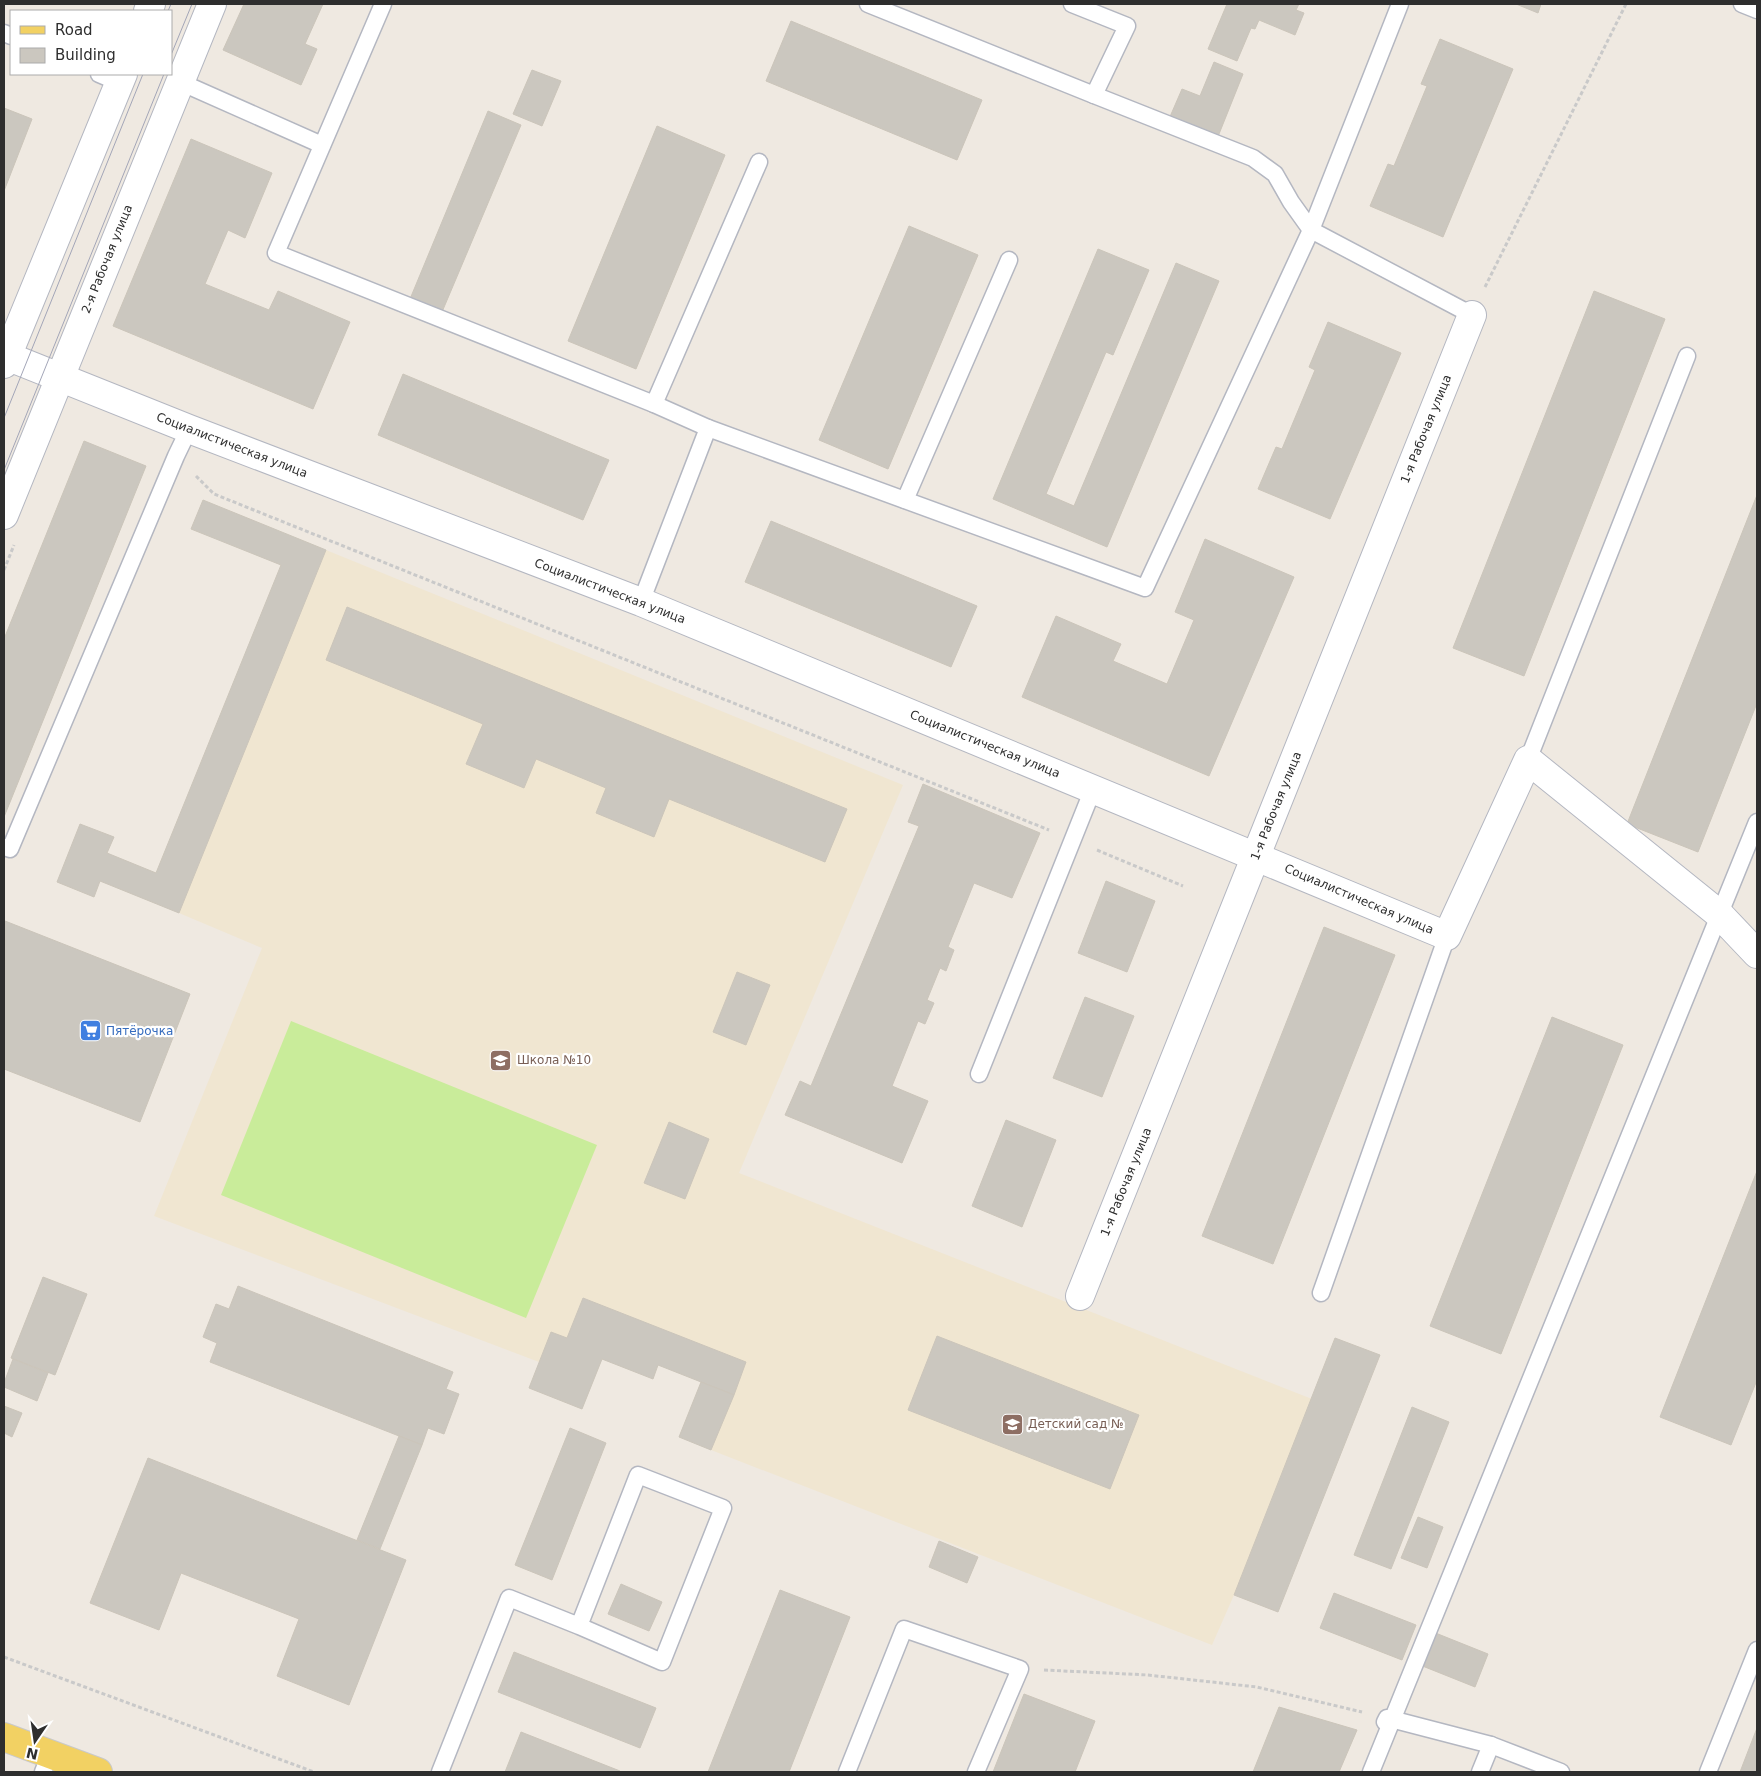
<svg xmlns="http://www.w3.org/2000/svg" width="1761" height="1776" viewBox="0 0 1761 1776" font-family="'DejaVu Sans',sans-serif">
	<style>
		.education { fill: #f0e6d1 }
		.pitch { fill: #c9ec9a }
		.building { fill: #cbc7bf; stroke: #cbc5ba }
		.lines { fill: none; stroke-linecap: round; stroke-linejoin: round }
		.service-casing { stroke: #b4b7c1; stroke-width: 19 }
		.minor-casing { stroke: #b4b7c1; stroke-width: 30 }
		.secondary-casing { stroke: #b4b7c1; stroke-width: 30 }
		.primary-casing { stroke: #c9c9c9; stroke-width: 30 }
		.path { stroke: #c9c9c9; stroke-width: 3; stroke-dasharray: 4 2.5; stroke-linecap: butt }
		.service { stroke: #fff; stroke-width: 16 }
		.minor { stroke: #fff; stroke-width: 28 }
		.secondary { stroke: #fff; stroke-width: 28 }
		.primary { stroke: #f2d163; stroke-width: 28 }
		.tram { stroke: #a3a6b8; stroke-width: 1 }
		.labels { text-anchor: middle; dominant-baseline: central; stroke-width: 4.5; stroke-linejoin: round; paint-order: stroke }
		.street-label { font-size: 12px; fill: #2e2e2e; stroke: #fff }
		.shop-label { font-size: 12px; fill: #366cbe; stroke: #fff; text-anchor: start }
		.education-label { font-size: 12px; fill: #785e54; stroke: #fff; text-anchor: start }
	</style>
	<rect width="100%" height="100%" fill="#efe9e1"/>
	<path class="education" d="M326 550 903 785 739 1173 1312 1399 1234 1595 1212 1645 711 1450 746 1362 583 1298 567 1338 551 1333 539 1362 154 1216 262 948 179 913Z"/>
	<path class="pitch" d="M291 1021 597 1145 526 1318 221 1195Z"/>
	<g class="building">
		<path d="M244 4H323L305 44 317 49 301 85 223 50Z"/>
		<path d="M1227 4H1299L1296 10 1304 13 1295 35 1259 20 1255 29 1251 28 1237 61 1208 49Z"/>
		<path d="M1516 4H1541L1538 13Z"/>
		<path d="M791 21 982 100 957 160 766 81Z"/>
		<path d="M1440 39 1513 69 1443 237 1370 206 1388 164 1394 166 1427 86 1421 84Z"/>
		<path d="M1214 62 1243 74 1217 139 1169 119 1182 89 1200 96Z"/>
		<path d="M532 70 561 81 542 126 513 114Z"/>
		<path d="M4 108 32 119 4 191Z"/>
		<path d="M488 111 521 125 442 312 410 299Z"/>
		<path d="M657 126 725 155 636 369 568 341Z"/>
		<path d="M191 139 272 173 245 238 228 230 205 284 269 310 278 291 350 322 313 409 113 326Z"/>
		<path d="M909 226 978 255 888 469 819 440Z"/>
		<path d="M1098 249 1149 270 1113 355 1106 352 1046 494 1074 506 1176 263 1219 281 1107 547 993 499Z"/>
		<path d="M1594 291 1665 319 1524 676 1453 648Z"/>
		<path d="M1328 322 1401 353 1330 519 1258 489 1276 447 1282 449 1315 370 1309 367Z"/>
		<path d="M403 374 609 460 583 520 378 435Z"/>
		<path d="M84 441 146 466 4 817V639Z"/>
		<path d="M1757 495V703L1698 852 1627 824Z"/>
		<path d="M203 500 326 550 179 913 100 881 94 897 57 882 80 824 114 837 107 853 156 873 281 565 191 529Z"/>
		<path d="M771 521 977 606 951 667 745 582Z"/>
		<path d="M1205 539 1294 577 1209 776 1022 697 1056 616 1121 644 1113 661 1167 684 1194 620 1175 612Z"/>
		<path d="M347 607 847 809 825 862 669 799 654 837 596 813 606 788 536 759 524 788 466 764 483 724 326 660Z"/>
		<path d="M923 784 1040 833 1012 898 974 883 948 947 954 950 946 971 940 968 927 1000 934 1003 925 1024 918 1021 892 1086 928 1101 902 1163 785 1115 800 1081 811 1086 919 826 908 822Z"/>
		<path d="M1106 881 1155 901 1127 972 1078 953Z"/>
		<path d="M5 921 190 994 140 1122 4 1069Z"/>
		<path d="M1324 927 1395 955 1273 1264 1202 1236Z"/>
		<path d="M737 972 770 985 746 1045 713 1032Z"/>
		<path d="M1085 997 1134 1016 1102 1097 1053 1078Z"/>
		<path d="M1552 1017 1623 1045 1501 1354 1430 1326Z"/>
		<path d="M1006 1120 1056 1140 1022 1227 972 1206Z"/>
		<path d="M669 1122 709 1139 685 1199 644 1183Z"/>
		<path d="M1757 1171V1380L1731 1445 1660 1417Z"/>
		<path d="M43 1277 87 1294 55 1375 11 1358Z"/>
		<path d="M238 1286 453 1372 446 1389 459 1394 444 1434 428 1428 422 1445 210 1362 217 1343 203 1337 216 1304 229 1309Z"/>
		<path d="M583 1298 746 1362 734 1395 658 1365 653 1379 602 1359 582 1409 529 1388 551 1332 567 1338Z"/>
		<path d="M937 1336 1139 1415 1110 1489 908 1410Z"/>
		<path d="M1335 1338 1380 1355 1278 1612 1234 1595Z"/>
		<path d="M13 1359 48 1373 37 1401 4 1387V1383Z"/>
		<path d="M701 1382 734 1395 711 1450 679 1437Z"/>
		<path d="M4 1406 22 1413 12 1437 4 1433Z"/>
		<path d="M1412 1407 1449 1422 1391 1569 1354 1555Z"/>
		<path d="M570 1428 606 1443 552 1580 515 1565Z"/>
		<path d="M399 1436 422 1445 380 1549 357 1540Z"/>
		<path d="M148 1458 406 1560 349 1705 277 1676 299 1619 181 1573 159 1630 90 1603Z"/>
		<path d="M1418 1517 1443 1527 1427 1568 1401 1558Z"/>
		<path d="M939 1541 978 1557 967 1583 929 1567Z"/>
		<path d="M621 1584 662 1602 649 1631 608 1614Z"/>
		<path d="M780 1590 850 1617 789 1772H708Z"/>
		<path d="M1334 1593 1416 1625 1402 1660 1320 1628Z"/>
		<path d="M1433 1632 1488 1654 1475 1687 1420 1665Z"/>
		<path d="M514 1652 656 1708 640 1748 498 1692Z"/>
		<path d="M1024 1694 1095 1721 1075 1772H993Z"/>
		<path d="M1279 1707 1357 1730 1339 1772H1253Z"/>
		<path d="M1757 1728V1772H1740Z"/>
		<path d="M521 1732 620 1771V1772H505Z"/>
	</g>
	<g class="lines">
		<defs>
			<g id="service">
				<path d="M383 4 276 253 654 404 708 428"/>
				<path d="M868 4 1094 95 1127 26 1072 4"/>
				<path d="M1742 4 1757 10"/>
				<path d="M4 33 11 36"/>
				<path d="M99 74 120 83"/>
				<path d="M180 82 322 145"/>
				<path d="M1094 95 1253 158 1275 174 1291 202 1311 230"/>
				<path d="M1311 230 1400 4"/>
				<path d="M654 404 759 162"/>
				<path d="M905 500 1009 260"/>
				<path d="M641 602 708 428 1145 588 1311 230 1472 315"/>
				<path d="M1528 760 1687 356"/>
				<path d="M4 847 10 849 176 456 189 429"/>
				<path d="M979 1074 1093 789"/>
				<path d="M1321 1293 1447 936"/>
				<path d="M1385 1722 1387 1718 1491 1745 1561 1772"/>
				<path d="M43 1772 50 1754"/>
				<path d="M440 1772 509 1598 579 1626 662 1662 723 1508 638 1475 579 1626"/>
				<path d="M847 1772 904 1629 1020 1669 976 1772"/>
				<path d="M1371 1772 1757 822"/>
				<path d="M1480 1772 1491 1745"/>
				<path d="M1708 1772 1757 1650"/>
			</g>
			<g id="minor">
				<path d="M4 355 189 429 641 602 1447 936 1528 760 1719 914 1757 954"/>
				<path d="M1080 1296 1472 315"/>
			</g>
			<g id="secondary">
				<path d="M148 11 151 4"/>
				<path d="M4 364 123 74"/>
				<path d="M4 515 212 4"/>
			</g>
			<path id="primary" d="M4 1737 98 1772"/>
		</defs>
		<use href="#service" class="service-casing"/>
		<use href="#minor" class="minor-casing"/>
		<use href="#secondary" class="secondary-casing"/>
		<use href="#primary" class="primary-casing"/>
		<g class="path">
			<path d="M1485 287 1626 4"/>
			<path d="M196 476 214 494 1049 830"/>
			<path d="M4 570 14 545"/>
			<path d="M1097 850 1183 886"/>
			<path d="M4 1657 314 1772"/>
			<path d="M1044 1670 1148 1675 1257 1687 1362 1712"/>
		</g>
		<use href="#service" class="service"/>
		<use href="#minor" class="minor"/>
		<use href="#secondary" class="secondary"/>
		<use href="#primary" class="primary"/>
		<g class="tram">
			<path d="M168 11 171 4"/>
			<path d="M171 55 192 4"/>
			<path d="M4 418 143 74"/>
			<path d="M4 470 164 74"/>
		</g>
	</g>
	<defs>
		<symbol id="supermarket-square" viewBox="-11 -11 22 22"><rect x="-9" y="-9" width="18" height="18" rx="4" fill="#3f7fe0" stroke="#fff"/><path d="M-6-5.5h2.5l.6 2H6L4.5 2H-2.5L-4.4-4H-6ZM-1.5 3.2a1.3 1.3 0 1 0 .1 0ZM3 3.2a1.3 1.3 0 1 0 .1 0Z" fill="#fff"/></symbol>
		<symbol id="school-square" viewBox="-11 -11 22 22"><rect x="-9" y="-9" width="18" height="18" rx="4" fill="#8d6e63" stroke="#fff"/><path d="M0-5L7-2L0 1L-7-2ZM-4 1L0 2.5L4 1V4Q0 6-4 4Z" fill="#fff"/></symbol>
	</defs>
	<g fill-rule="evenodd">
		<use href="#supermarket-square" x="78" y="1018" width="25" height="25"/>
		<use href="#school-square" x="488" y="1048" width="25" height="25"/>
		<use href="#school-square" x="1000" y="1412" width="25" height="25"/>
	</g>
	<g class="labels">
		<g class="street-label">
			<text transform="translate(107 259) rotate(-68)">2-я Рабочая улица</text>
			<text transform="translate(1426 429) rotate(-68)">1-я Рабочая улица</text>
			<text transform="translate(232 445) rotate(21)">Социалистическая улица</text>
			<text transform="translate(610 591) rotate(21)">Социалистическая улица</text>
			<text transform="translate(985 744) rotate(22)">Социалистическая улица</text>
			<text transform="translate(1276 806) rotate(-68)">1-я Рабочая улица</text>
			<text transform="translate(1359 899) rotate(23)">Социалистическая улица</text>
			<text transform="translate(1126 1182) rotate(-68)">1-я Рабочая улица</text>
		</g>
		<g class="shop-label">
			<text x="106" y="1031">Пятёрочка</text>
		</g>
		<g class="education-label">
			<text x="517" y="1060">Школа №10</text>
			<text x="1028" y="1424">Детский сад №</text>
		</g>
	</g>
	<rect width="1761" height="1776" fill="none" stroke="#2e2e2e" stroke-width="10"/>
	<rect x="10" y="10" width="162" height="65" fill="#ffffff" stroke="#ababab"/>
	<rect x="20" y="26" width="25" height="8" fill="#f2d163" stroke="#ababab"/>
	<text x="55" y="35" font-size="15" fill="#2e2e2e">Road</text>
	<rect x="20" y="48" width="25" height="15" fill="#cbc7bf" stroke="#ababab"/>
	<text x="55" y="60" font-size="15" fill="#2e2e2e">Building</text>
	<g transform="translate(35 1741) rotate(193)" stroke="#ffffff" stroke-width="4" paint-order="stroke">
	<path d="M0-4L9 19L0 12L-9 19Z" fill="#2e2e2e"/>
	<text y="-8" font-size="14" font-weight="bold" text-anchor="middle" fill="#2e2e2e">N</text>
	</g>
</svg>
